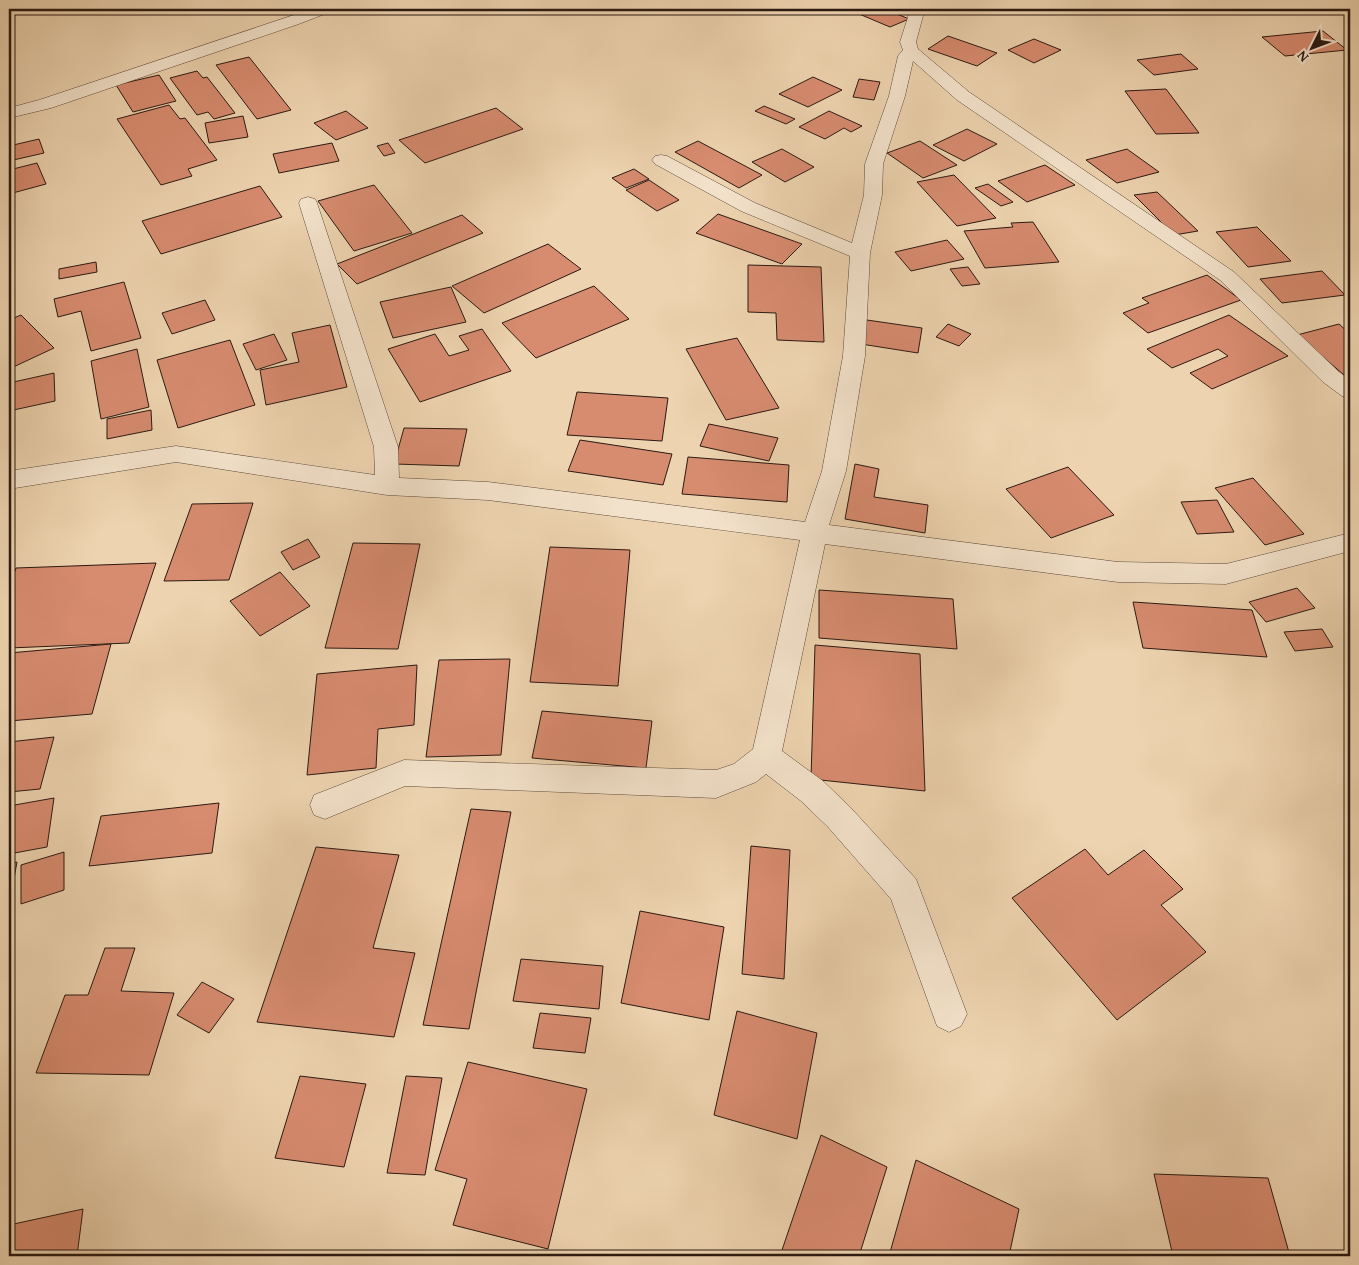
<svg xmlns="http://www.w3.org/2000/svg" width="1359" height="1265" viewBox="0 0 1359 1265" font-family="'Gentium Book Plus',serif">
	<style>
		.building { fill: #d78b6f; stroke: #2b1913 }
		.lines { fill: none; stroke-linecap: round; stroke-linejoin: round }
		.street-casing { stroke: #5c483a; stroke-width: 1 }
		.street { fill: #f3e2cb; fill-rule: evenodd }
	</style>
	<rect width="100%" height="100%" fill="#edd3af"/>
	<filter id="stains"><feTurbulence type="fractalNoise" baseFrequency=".004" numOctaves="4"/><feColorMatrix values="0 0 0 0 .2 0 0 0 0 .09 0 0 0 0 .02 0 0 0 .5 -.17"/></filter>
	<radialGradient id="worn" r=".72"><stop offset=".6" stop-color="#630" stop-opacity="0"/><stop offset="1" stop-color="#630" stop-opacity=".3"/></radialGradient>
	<g class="building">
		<path d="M858 9H885L909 19 890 27 852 11Z"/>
		<path d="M1323 31 1347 50 1285 56 1262 37Z"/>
		<path d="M948 36 997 53 977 66 928 49Z"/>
		<path d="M1034 39 1061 50 1034 63 1008 50Z"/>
		<path d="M1181 54 1198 69 1154 75 1137 60Z"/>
		<path d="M249 57 291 110 257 119 216 65Z"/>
		<path d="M197 71 203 78 207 77 235 113 214 119 208 112 197 115 170 78Z"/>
		<path d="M159 75 176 101 133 112 116 85Z"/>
		<path d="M813 77 842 90 808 107 779 94Z"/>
		<path d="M859 79 880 82 874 100 853 97Z"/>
		<path d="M1166 89 1199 133 1156 134 1125 91Z"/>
		<path d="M169 105 180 119 185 118 217 160 188 169 192 176 161 185 117 119Z"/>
		<path d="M764 106 795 119 786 124 755 111Z"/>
		<path d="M496 108 523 129 425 163 399 140Z"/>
		<path d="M346 111 368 128 336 140 314 123Z"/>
		<path d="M829 111 862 126 851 132 844 128 825 139 799 127Z"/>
		<path d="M243 116 248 137 209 143 205 123Z"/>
		<path d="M967 129 997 144 964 161 933 145Z"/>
		<path d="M39 139 44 153 9 161V146Z"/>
		<path d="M698 141 762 175 739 188 675 152Z"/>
		<path d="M920 141 957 165 923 178 887 153Z"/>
		<path d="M332 143 339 161 279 173 273 154Z"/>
		<path d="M388 143 395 153 384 156 377 146Z"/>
		<path d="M782 149 814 167 785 182 752 162Z"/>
		<path d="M1127 149 1159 172 1117 183 1086 160Z"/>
		<path d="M37 163 46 184 9 194V170Z"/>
		<path d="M1045 165 1075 185 1027 202 998 181Z"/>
		<path d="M634 169 649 179 626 188 612 178Z"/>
		<path d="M954 175 996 218 957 226 917 182Z"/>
		<path d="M649 180 679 200 657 211 626 190Z"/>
		<path d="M988 184 1013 202 1001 206 975 188Z"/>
		<path d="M374 185 412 233 354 251 318 201Z"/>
		<path d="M260 186 282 217 161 254 142 221Z"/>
		<path d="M1157 192 1198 231 1174 235 1134 195Z"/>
		<path d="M718 214 802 244 782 264 696 233Z"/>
		<path d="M462 215 483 233 357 284 337 264Z"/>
		<path d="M1033 222 1059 262 985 268 964 231 1013 227 1011 223Z"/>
		<path d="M1257 227 1291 261 1248 267 1216 232Z"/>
		<path d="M947 240 964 259 911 271 895 252Z"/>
		<path d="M548 244 581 269 484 313 452 286Z"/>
		<path d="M96 262 97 272 59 279V269Z"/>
		<path d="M748 265 821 267 824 342 777 340 776 313 748 312Z"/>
		<path d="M968 267 980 284 962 286 950 269Z"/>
		<path d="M1322 271 1345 295 1282 303 1260 279Z"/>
		<path d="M1207 275 1241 300 1148 333 1123 313 1149 303 1142 298Z"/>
		<path d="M124 282 141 338 91 351 81 311 58 317 54 299Z"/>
		<path d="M594 286 629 319 536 358 502 323Z"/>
		<path d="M451 287 466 322 393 338 380 302Z"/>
		<path d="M205 300 215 320 172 334 162 313Z"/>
		<path d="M21 315 54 348 9 369V320Z"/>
		<path d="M1229 315 1288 356 1212 389 1190 373 1228 356 1218 349 1172 368 1147 349Z"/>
		<path d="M867 320 922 328 918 353 861 344Z"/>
		<path d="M948 324 971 334 959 346 936 337Z"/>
		<path d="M1339 324 1350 334V380L1297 335Z"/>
		<path d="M330 325 347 387 266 405 260 370 299 362 292 333Z"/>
		<path d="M482 329 511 371 420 402 388 349 435 334 449 356 469 350 459 336Z"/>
		<path d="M274 334 287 360 256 370 243 344Z"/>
		<path d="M737 338 779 408 726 420 686 349Z"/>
		<path d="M230 340 255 405 178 428 157 360Z"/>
		<path d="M137 349 149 407 101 419 91 361Z"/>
		<path d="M54 373 55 401 9 411V383Z"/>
		<path d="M577 392 668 398 662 441 567 435Z"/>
		<path d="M151 410 152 430 107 439V419Z"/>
		<path d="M709 424 778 438 769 461 700 446Z"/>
		<path d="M404 428 467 429 459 466 394 464Z"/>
		<path d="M580 440 672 454 663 485 568 471Z"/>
		<path d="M688 457 789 465 787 502 682 494Z"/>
		<path d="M855 464 879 469 874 497 928 505 925 533 845 519Z"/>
		<path d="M1068 467 1114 515 1051 538 1006 489Z"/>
		<path d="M1253 478 1304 534 1265 545 1215 488Z"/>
		<path d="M1217 500 1234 532 1197 534 1181 502Z"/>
		<path d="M253 503 229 580 164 581 192 504Z"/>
		<path d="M308 539 320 557 293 570 281 552Z"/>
		<path d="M353 543 420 544 398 649 325 648Z"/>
		<path d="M550 547 630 550 618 686 530 682Z"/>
		<path d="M156 563 129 643 9 648V586L16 568Z"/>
		<path d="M280 572 310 606 260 636 230 601Z"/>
		<path d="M1297 588 1315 608 1266 622 1249 602Z"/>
		<path d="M819 590 953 599 957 649 819 638Z"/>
		<path d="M1133 602 1252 610 1267 657 1143 648Z"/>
		<path d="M1322 629 1333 647 1295 651 1284 632Z"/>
		<path d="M111 644 92 714 9 721V653Z"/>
		<path d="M815 645 920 654 925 791 811 779Z"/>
		<path d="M510 659 501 755 426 757 439 660Z"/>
		<path d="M417 665 414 725 378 729 376 768 307 775 317 674Z"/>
		<path d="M542 711 652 721 646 768 532 758Z"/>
		<path d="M54 737 40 789 9 792V742Z"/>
		<path d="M54 798 47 847 9 854V806Z"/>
		<path d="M219 803 212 853 89 866 101 816Z"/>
		<path d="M471 809 511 812 469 1029 423 1025Z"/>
		<path d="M751 846 790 850 784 979 742 974Z"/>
		<path d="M316 847 399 855 373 948 415 953 394 1037 257 1022Z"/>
		<path d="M1085 849 1108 875 1144 850 1183 889 1161 905 1206 952 1117 1020 1012 898Z"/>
		<path d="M64 852V890L21 904V865Z"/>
		<path d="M17 862 9 906V864Z"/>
		<path d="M640 911 724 927 709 1020 621 1003Z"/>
		<path d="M105 948H135L121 991 174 993 149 1075 36 1073 65 995H88Z"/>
		<path d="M521 959 603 966 599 1009 513 1001Z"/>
		<path d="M202 982 234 999 209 1033 177 1015Z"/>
		<path d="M737 1011 817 1033 797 1139 714 1115Z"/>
		<path d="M540 1013 591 1018 585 1053 533 1048Z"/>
		<path d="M468 1062 587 1089 548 1249 453 1225 467 1179 435 1170Z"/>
		<path d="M300 1076 366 1084 344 1167 275 1158Z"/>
		<path d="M406 1076 442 1078 425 1175 387 1173Z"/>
		<path d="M821 1135 887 1167 859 1256H780Z"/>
		<path d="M916 1160 1019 1209 1009 1256H889Z"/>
		<path d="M1154 1174 1268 1178 1290 1256H1173Z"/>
		<path d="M83 1209 77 1256H9V1225Z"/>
	</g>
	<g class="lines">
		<defs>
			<g id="street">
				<path d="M312 9H332L330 12 296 25 51 108 9 118V108L39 100Z"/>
				<path d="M903 9H922L924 12 916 42 918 49 969 92 1234 272 1339 372 1350 380V398L1342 396 1323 382 1220 280 957 100 913 61 905 96 883 164 882 195 870 253 865 356 846 471 829 525 1118 562 1226 564 1350 533V551L1226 584 1118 582 825 544 782 751 823 781 850 807 916 879 967 1014 961 1026 949 1032 937 1026 891 899 828 827 801 801 766 774 756 782 716 798 405 786 325 819 314 815 310 805 314 795 404 760 716 770 734 764 753 749 800 540 488 500 387 495 176 462 9 489V471L176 446 375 475 374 447 299 203 301 199 308 197 315 199 317 203 398 447 399 478 488 482 805 522 822 471 843 356 850 256 741 211 655 164 652 160 655 156 661 155 667 156 755 203 852 243 864 195 865 164 889 96 898 56 903 50 900 42 909 14Z"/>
			</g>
		</defs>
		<use href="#street" class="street-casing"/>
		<use href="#street" class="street"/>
	</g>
	<rect width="1359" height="1265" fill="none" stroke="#edd3af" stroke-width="30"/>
	<rect x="10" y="10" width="1339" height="1245" fill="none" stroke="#2b1913" stroke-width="2.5"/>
	<rect x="15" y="15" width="1329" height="1235" fill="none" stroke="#2b1913"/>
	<g transform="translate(1312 48) rotate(228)" stroke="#f3e2cb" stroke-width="4" paint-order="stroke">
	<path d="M0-4L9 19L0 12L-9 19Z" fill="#2b1913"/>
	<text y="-8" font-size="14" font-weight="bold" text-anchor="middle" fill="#2b1913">N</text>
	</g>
	<rect width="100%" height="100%" filter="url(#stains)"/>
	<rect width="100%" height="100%" fill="url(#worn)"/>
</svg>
